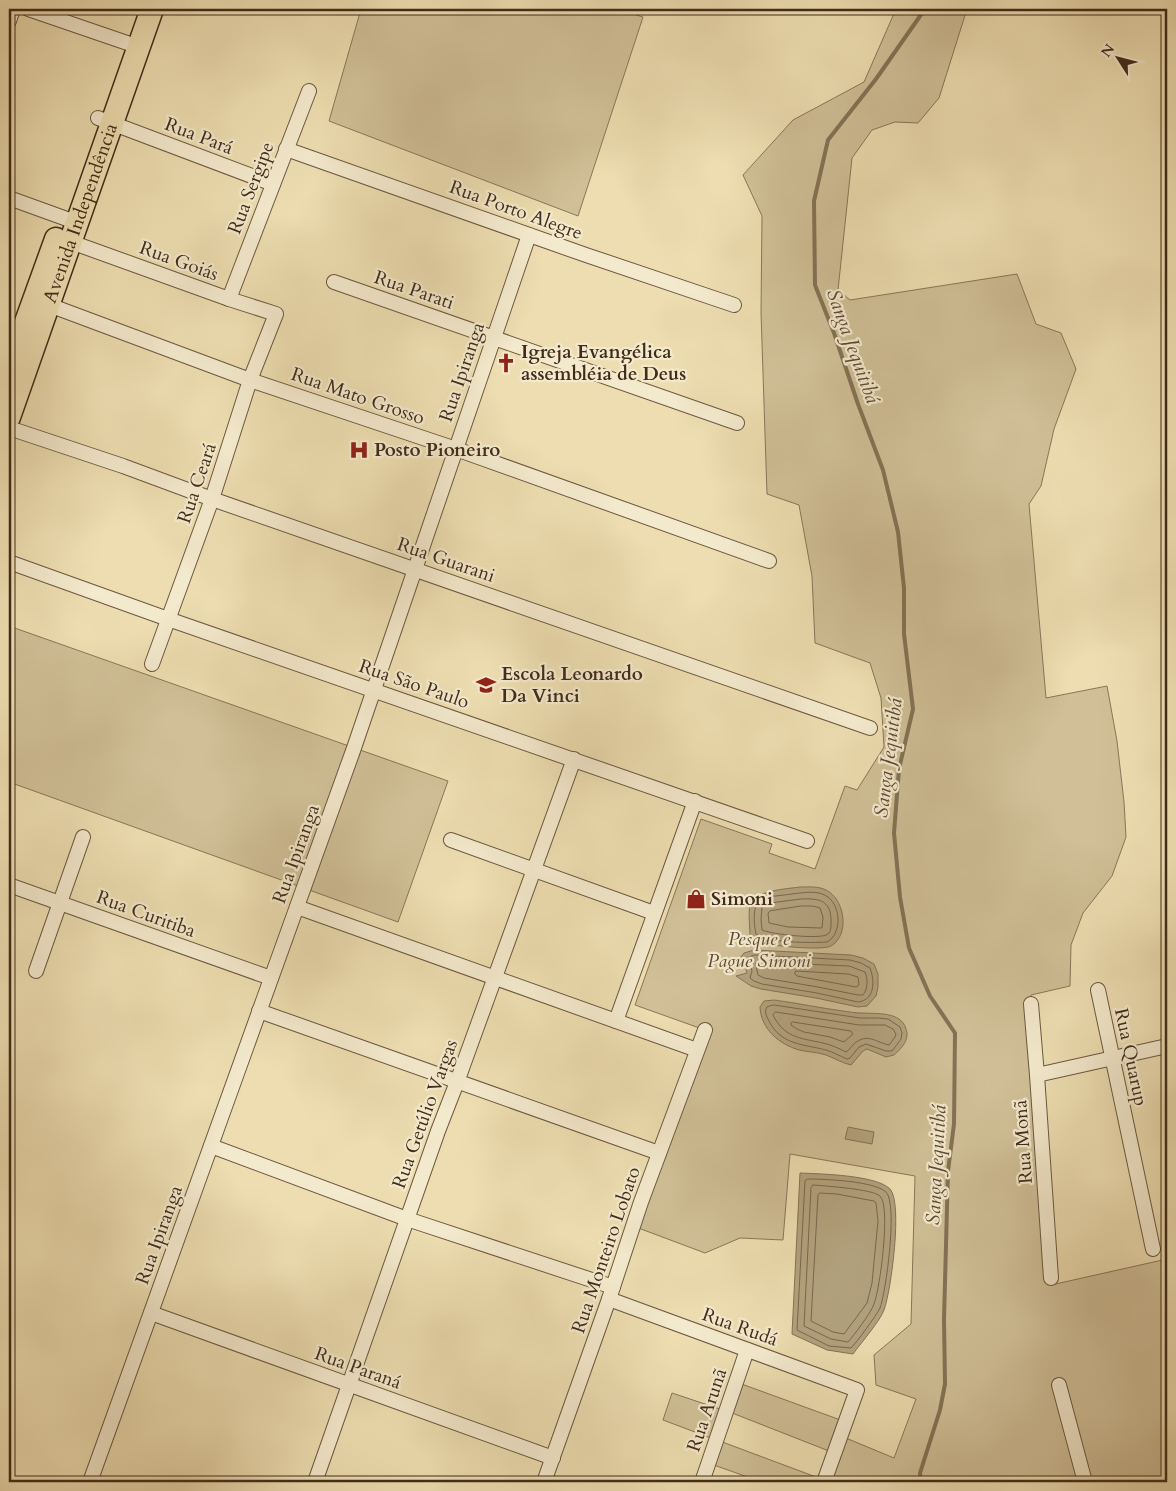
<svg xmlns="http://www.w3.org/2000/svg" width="1176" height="1491" viewBox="0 0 1176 1491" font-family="Cardo,serif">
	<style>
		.green { fill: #d0bf97; stroke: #887659; fill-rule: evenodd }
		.water { fill: #b2a17d; stroke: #847256 }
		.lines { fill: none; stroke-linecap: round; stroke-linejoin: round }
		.shore { stroke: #79664c; stroke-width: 1 }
		.stream { stroke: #847256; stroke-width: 4 }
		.minor-casing { stroke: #6b5840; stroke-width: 16 }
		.primary-casing { stroke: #402c1b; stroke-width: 25 }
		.minor { stroke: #f3e9cc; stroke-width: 14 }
		.primary { stroke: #edddb0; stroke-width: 22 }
		.labels { text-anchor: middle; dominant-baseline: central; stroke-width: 4.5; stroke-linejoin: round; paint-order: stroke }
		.street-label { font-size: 19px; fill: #402c1b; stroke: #f3e9cc }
		.poi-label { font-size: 19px; font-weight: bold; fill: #402c1b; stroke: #f3e9cc; text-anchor: start }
		.park-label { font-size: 19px; font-style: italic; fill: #5d4934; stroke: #f3e9cc }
		.water-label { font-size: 20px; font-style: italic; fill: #5c4934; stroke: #f3e9cc }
	</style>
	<rect width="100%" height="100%" fill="#edddb0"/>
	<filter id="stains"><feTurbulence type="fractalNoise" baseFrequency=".004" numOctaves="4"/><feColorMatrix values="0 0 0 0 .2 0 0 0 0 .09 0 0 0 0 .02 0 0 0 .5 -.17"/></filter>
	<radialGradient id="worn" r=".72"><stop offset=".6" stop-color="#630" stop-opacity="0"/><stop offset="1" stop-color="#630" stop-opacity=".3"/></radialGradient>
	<g class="green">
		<path d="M361 9H617L643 17 578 216 329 121Z"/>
		<path d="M896 9H967L939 98 918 123 895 122 872 130 852 158 838 290 850 300 1017 274 1036 324 1061 333 1076 369 1054 429 1041 486 1029 504 1046 698 1107 686 1117 741 1124 802 1126 837 1112 876 1083 913 1071 945 1070 986 1031 995 1037 1075 1051 1285 1167 1259V1482H762L708 1463 716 1440 663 1420 672 1393 726 1411 736 1382 846 1422 841 1436 894 1458 916 1399 876 1385 874 1355 911 1324 915 1176 790 1154 783 1240 740 1238 705 1253 633 1226 705 1030 635 1005 701 819 772 844 769 853 815 869 845 786 857 790 884 747 881 698 870 663 815 643 812 576 799 505 767 494 761 313 762 216 743 175 793 120 864 82ZM727 1411 834 1453 824 1480 717 1440Z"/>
		<path d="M9 626 448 781 398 922 9 782Z"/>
	</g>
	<g class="water">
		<path d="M800 887C809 887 818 886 826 890 844 899 849 930 835 943 834 944 830 947 828 947 816 950 767 946 756 941 754 940 752 937 750 936 750 926 748 914 750 905 755 890 787 889 800 887Z"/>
		<path d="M754 950 851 955 863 958 874 964 878 974V987L876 996 867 1006 858 1007 816 998 761 989 751 986 736 976 747 973 744 963 734 966 744 953Z"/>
		<path d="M774 1000C797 1003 820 1008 843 1011 849 1012 856 1013 862 1013 876 1014 901 1011 906 1029 910 1039 902 1048 894 1055L886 1057 867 1049 863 1051 851 1065C842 1063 834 1058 826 1055 817 1052 808 1052 799 1050 779 1044 761 1029 760 1007L764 1001Z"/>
		<path d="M848 1127 874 1132 872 1144 845 1139Z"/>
		<path d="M800 1173C821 1174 876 1175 890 1189 903 1203 891 1291 884 1310 880 1321 861 1343 853 1354L827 1350 792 1334Z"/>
	</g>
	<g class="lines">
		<g class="shore">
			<path d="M800 893C809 892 820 891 828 897 841 907 842 934 827 942 810 943 770 943 756 934 754 925 753 912 757 903L769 897Z"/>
			<path d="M801 899C821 898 832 901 831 924 831 927 831 932 828 934 821 940 770 934 762 930L761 919 762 907 771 903Z"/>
			<path d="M801 906H813L820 908 823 917 822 928 788 927 769 923 768 913 770 911Z"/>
			<path d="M755 955 850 960 861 963 870 968C875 981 875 1000 858 1002L817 993 762 984 754 981 750 978 752 971 748 958Z"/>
			<path d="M757 962 849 966 865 972C868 979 868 989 863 995H858L818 987 764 978 758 975 756 965Z"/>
			<path d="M796 971 848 974 858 977 859 985 856 987 797 976 795 974Z"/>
			<path d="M774 1005 860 1018H878L888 1019 900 1027 902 1033 901 1039 892 1051H886L866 1044 859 1047 850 1058 847 1059C840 1056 833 1052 826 1050 803 1044 781 1045 769 1021 766 1015 764 1012 767 1007Z"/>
			<path d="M776 1012 859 1025H885L893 1029 896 1034 895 1037 889 1045C878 1043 869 1034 858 1041 853 1043 851 1049 846 1052 840 1049 834 1046 827 1044 804 1038 785 1040 773 1015Z"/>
			<path d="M793 1022 851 1031 853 1034 844 1042 830 1037 804 1032 797 1029 791 1025V1023Z"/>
			<path d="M808 1179C825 1179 874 1181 886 1192 898 1204 886 1292 880 1308 876 1316 857 1342 851 1348L829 1346 797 1330 805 1181Z"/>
			<path d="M813 1185C826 1186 872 1189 880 1196 891 1206 880 1289 874 1304 871 1313 854 1335 848 1342L831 1339 804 1326 811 1188Z"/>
			<path d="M820 1193 837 1194 874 1201 876 1203 878 1221 872 1283 867 1303 844 1334 833 1332 811 1321 818 1195Z"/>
		</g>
		<path class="stream" d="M921 1482 920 1473 940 1410 945 1384 944 1319 948 1171 954 1124 955 1033 930 996 909 948 900 897 894 833 899 769 913 709 904 634V588L898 532 883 470 858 404 834 333 815 285 814 201 828 140 876 79 925 9"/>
		<defs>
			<g id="minor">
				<path d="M28 9 139 47"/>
				<path d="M9 21 13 9"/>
				<path d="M98 118 273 184"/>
				<path d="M286 149 586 255 734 305"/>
				<path d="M9 198 78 223"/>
				<path d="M71 242 229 299 276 314 250 380 212 499 152 664"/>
				<path d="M334 282 737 423"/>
				<path d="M229 299 309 91"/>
				<path d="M41 302 250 380 456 449 769 561"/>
				<path d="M9 428 123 466 212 499 870 728"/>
				<path d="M9 562 168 619 807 841"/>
				<path d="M451 840 654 913"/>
				<path d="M9 885 271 978"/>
				<path d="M297 907 697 1050"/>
				<path d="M36 971 83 837"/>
				<path d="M1098 990 1153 1249"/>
				<path d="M1031 1004 1037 1075 1051 1278"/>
				<path d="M259 1011 659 1153"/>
				<path d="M616 1021 695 801"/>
				<path d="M1037 1075 1167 1046"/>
				<path d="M211 1146 407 1219 613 1287"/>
				<path d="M609 1299 857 1390 824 1482"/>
				<path d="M151 1313 553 1458"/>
				<path d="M1059 1385 1085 1482"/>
				<path d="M90 1482 354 748 529 235"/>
				<path d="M315 1482 438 1131 457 1082 574 759"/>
				<path d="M544 1482 609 1299 641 1202 705 1030"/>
				<path d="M702 1482 747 1350"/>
			</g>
			<g id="primary">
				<path d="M9 369 56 239"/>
				<path id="s1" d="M9 417 152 9"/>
			</g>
		</defs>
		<use href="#minor" class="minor-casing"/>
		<use href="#primary" class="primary-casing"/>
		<use href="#minor" class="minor"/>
		<use href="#primary" class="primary"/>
	</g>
	<defs>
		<symbol id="church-bare" viewBox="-9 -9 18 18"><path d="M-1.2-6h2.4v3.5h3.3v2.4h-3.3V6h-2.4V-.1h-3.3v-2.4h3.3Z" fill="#8f2418" stroke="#f3e9cc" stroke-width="2.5" paint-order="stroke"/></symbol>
		<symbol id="hospital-bare" viewBox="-9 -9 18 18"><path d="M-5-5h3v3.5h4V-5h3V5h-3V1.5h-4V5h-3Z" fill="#8f2418" stroke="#f3e9cc" stroke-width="2.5" paint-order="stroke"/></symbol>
		<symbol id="school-bare" viewBox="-9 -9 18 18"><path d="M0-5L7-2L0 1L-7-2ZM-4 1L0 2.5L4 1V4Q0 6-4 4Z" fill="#8f2418" stroke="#f3e9cc" stroke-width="2.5" paint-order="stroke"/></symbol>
		<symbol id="shop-bare" viewBox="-9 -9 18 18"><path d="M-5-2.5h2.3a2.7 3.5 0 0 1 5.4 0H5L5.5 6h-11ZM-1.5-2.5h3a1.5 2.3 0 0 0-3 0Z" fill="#8f2418" stroke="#f3e9cc" stroke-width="2.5" paint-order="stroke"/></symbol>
	</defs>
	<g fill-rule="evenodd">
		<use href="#church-bare" x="492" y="349" width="28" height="28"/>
		<use href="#hospital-bare" x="345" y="436" width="28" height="28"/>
		<use href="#school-bare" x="472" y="671" width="28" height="28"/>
		<use href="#shop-bare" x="682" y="885" width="28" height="28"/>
	</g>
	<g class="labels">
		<g class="street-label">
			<text transform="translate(199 136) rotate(21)">Rua Pará</text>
			<text transform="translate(251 188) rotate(-69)">Rua Sergipe</text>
			<text transform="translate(516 210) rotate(20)">Rua Porto Alegre</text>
			<text stroke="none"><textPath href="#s1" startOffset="216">Avenida Independência</textPath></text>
			<text transform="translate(179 261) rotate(20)">Rua Goiás</text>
			<text transform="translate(414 290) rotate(19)">Rua Parati</text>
			<text transform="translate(462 372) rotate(-71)">Rua Ipiranga</text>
			<text transform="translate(358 396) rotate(19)">Rua Mato Grosso</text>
			<text transform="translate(197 483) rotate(-71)">Rua Ceará</text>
			<text transform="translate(446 560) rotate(19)">Rua Guarani</text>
			<text transform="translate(414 684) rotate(19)">Rua São Paulo</text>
			<text transform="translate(296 854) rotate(-70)">Rua Ipiranga</text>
			<text transform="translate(146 914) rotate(20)">Rua Curitiba</text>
			<text transform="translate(1131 1057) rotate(78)">Rua Quarup</text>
			<text transform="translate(425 1114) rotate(-70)">Rua Getúlio Vargas</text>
			<text transform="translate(1023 1142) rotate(-94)">Rua Monã</text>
			<text transform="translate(159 1235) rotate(-70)">Rua Ipiranga</text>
			<text transform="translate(606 1250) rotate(-71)">Rua Monteiro Lobato</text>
			<text transform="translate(740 1327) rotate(20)">Rua Rudá</text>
			<text transform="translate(358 1368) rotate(20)">Rua Paraná</text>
			<text transform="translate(707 1410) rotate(-71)">Rua Arunã</text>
		</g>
		<g class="poi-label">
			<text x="521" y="352">Igreja Evangélica<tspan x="521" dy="22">assembléia de Deus</tspan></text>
			<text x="374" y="450">Posto Pioneiro</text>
			<text x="501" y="674">Escola Leonardo<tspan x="501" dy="22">Da Vinci</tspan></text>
			<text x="711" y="899">Simoni</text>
		</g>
		<g class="park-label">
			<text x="759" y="939">Pesque e<tspan x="759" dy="22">Pague Simoni</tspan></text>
		</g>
		<g class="water-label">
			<text transform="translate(853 346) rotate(70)">Sanga Jequitibá</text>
			<text transform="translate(888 758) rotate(-83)">Sanga Jequitibá</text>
			<text transform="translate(936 1165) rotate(-87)">Sanga Jequitibá</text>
		</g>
	</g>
	<rect width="1176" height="1491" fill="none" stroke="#edddb0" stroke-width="30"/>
	<rect x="10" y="10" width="1156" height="1471" fill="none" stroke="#402c1b" stroke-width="2.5"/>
	<rect x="15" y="15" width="1146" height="1461" fill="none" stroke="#402c1b"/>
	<g transform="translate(1118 58) rotate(306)" stroke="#f3e9cc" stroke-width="4" paint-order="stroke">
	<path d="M0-4L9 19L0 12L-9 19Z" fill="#402c1b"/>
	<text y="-8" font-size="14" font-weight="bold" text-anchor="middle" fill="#402c1b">N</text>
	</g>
	<rect width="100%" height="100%" filter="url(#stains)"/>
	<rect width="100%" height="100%" fill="url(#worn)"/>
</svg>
